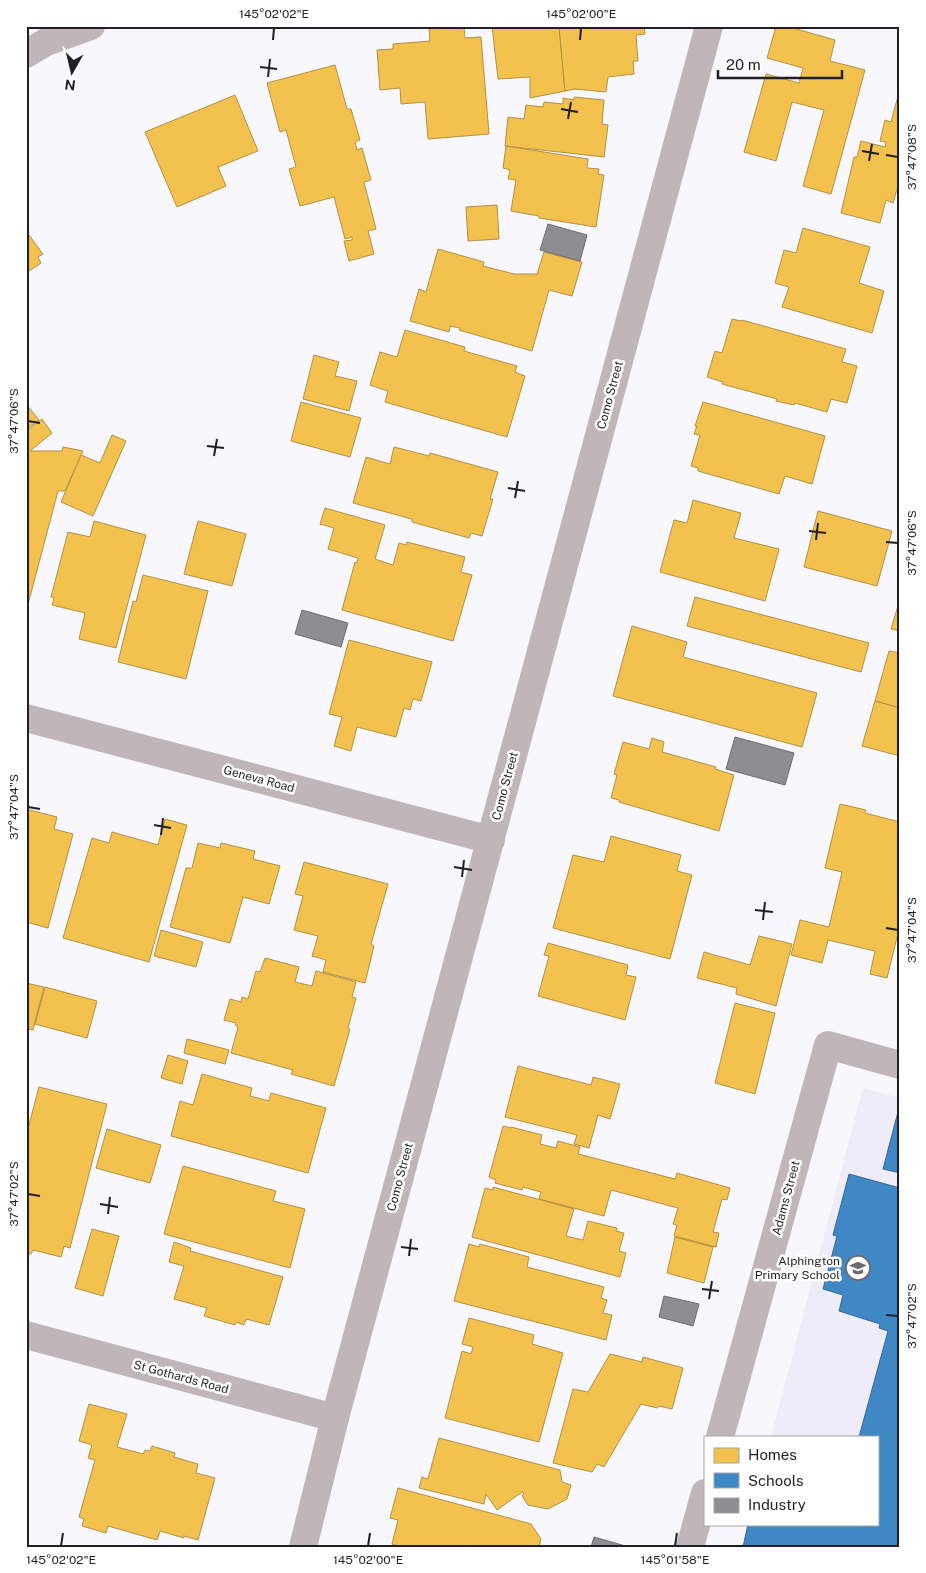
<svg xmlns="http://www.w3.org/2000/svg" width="926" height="1573" viewBox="0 0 926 1573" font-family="'Public Sans',sans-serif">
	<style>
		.built { fill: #eeecf9 }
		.homes { fill: #f2c14e; stroke: #b39042 }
		.schools { fill: #3f88c5; stroke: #366895 }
		.industry { fill: #8d8d92; stroke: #6c6c71 }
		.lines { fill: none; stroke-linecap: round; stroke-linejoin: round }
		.street { stroke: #c0b6ba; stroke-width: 28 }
		.ticks { fill: none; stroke: #201f25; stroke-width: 2 }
		.labels { text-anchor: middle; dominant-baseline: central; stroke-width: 5; stroke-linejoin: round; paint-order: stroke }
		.street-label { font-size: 12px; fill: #201f25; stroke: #fff }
		.poi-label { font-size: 12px; fill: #201f25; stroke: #fff; text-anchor: end }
		.neatline { fill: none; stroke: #201f25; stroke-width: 2 }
		.ticks-label { font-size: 12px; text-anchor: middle; fill: #201f25 }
	</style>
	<rect width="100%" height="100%" fill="#f8f7fd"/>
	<path class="built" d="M863 1088 900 1098V1547H743L748 1524H877V1437H771Z"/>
	<g class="homes">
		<path d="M464 26 465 38 481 37 489 134 428 139 425 102 401 104 400 88 380 90 377 50 393 49V44L430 41 429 29Z"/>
		<path d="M492 26H559L565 91 530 98V77L498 79Z"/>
		<path d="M559 26H644L645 34 636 35 638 61H633L634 74 608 77 606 92 575 89 565 91Z"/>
		<path d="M776 26H786L835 40 830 61 865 70 831 194 803 186 824 110 792 102 776 161 744 152 766 74 799 83 803 68 767 58Z"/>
		<path d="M335 65 347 109H351L360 140 355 142 357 150 362 148 371 180 364 182 376 229 368 231 374 254 349 261 344 241 352 240V237L345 239 334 197 300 206 289 169 296 167 286 130 280 132 267 83Z"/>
		<path d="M235 95 258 151 218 167 226 186 177 207 145 132Z"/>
		<path d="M898 96 900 97V179L893 203 886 200 880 223 841 213 854 157H857L861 141 885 147 886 142 880 141 885 120 891 122Z"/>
		<path d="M574 97 604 100 602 124 608 125 604 157 505 146 508 117 524 119 526 105 543 107 544 102 563 104V98L574 100Z"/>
		<path d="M506 146 588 159 587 168 599 169 598 174 604 175 596 227 539 218V216L511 211 516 180 508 179 510 170 503 168Z"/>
		<path d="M497 205 499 239 468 241 466 207Z"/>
		<path d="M803 228 870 247 859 283 884 291 872 333 782 307 789 287 775 283 784 250 796 253Z"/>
		<path d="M26 231 43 254 38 257 41 263 26 273Z"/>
		<path d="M438 249 484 262 483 266 514 274H537L544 252 582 262 572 296 549 290 532 351 459 330 460 328 450 326 449 332 410 321 419 289 426 292Z"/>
		<path d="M732 319 741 321 742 320 846 349 842 362 857 366 847 403 831 399 827 412 795 403 794 405 776 401 777 399 722 384 723 382 707 377 715 351 722 353Z"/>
		<path d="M405 330 465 347 464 351 517 366 515 372 525 376 507 437 385 402 388 391 370 385 380 352 397 357Z"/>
		<path d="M314 355 339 362 335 376 357 381 349 411 303 399Z"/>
		<path d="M301 402 361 418 350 457 291 441Z"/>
		<path d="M703 402 825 436 812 484 785 476 779 494 698 471V468L691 466 700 435 694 434 697 426H695Z"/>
		<path d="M26 404 39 420 26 429Z"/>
		<path d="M42 419 52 433 30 451H62L63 447 83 451 65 491H58L26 612V431Z"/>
		<path d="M112 435 126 441 93 516 61 502 81 455 100 463Z"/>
		<path d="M394 447 429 456 430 453 498 472 490 499H493L482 536 471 533 469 538 412 522V519L353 503 366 457 390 464Z"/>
		<path d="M693 500 741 513 734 538 779 549 765 601 660 572 674 520 687 523Z"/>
		<path d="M325 508 385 525 375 559 393 565 399 543 406 545 407 542 465 557 461 572 472 575 453 641 342 610 355 562 357 563 358 558 328 549 334 528 320 524Z"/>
		<path d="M818 511 892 531 877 586 804 567Z"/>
		<path d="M94 521 146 535 116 648 79 639 85 613 52 605 54 598 51 597 68 532 90 537Z"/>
		<path d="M198 521 246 534 232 586 184 574Z"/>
		<path d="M143 575 208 591 186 679 118 662 133 601 136 602Z"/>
		<path d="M695 597 869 643 861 672 687 626Z"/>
		<path d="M900 599V631L891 629Z"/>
		<path d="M632 626 687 642 683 657 817 693 802 747 613 696Z"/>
		<path d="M349 640 432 662 421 701 413 699 410 710 404 708 396 737 357 727 351 751 334 746 342 717 329 714Z"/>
		<path d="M889 651 900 653V708L875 701Z"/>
		<path d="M875 701 900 708V756L862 746Z"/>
		<path d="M652 738 664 742 662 752 716 767 715 769 734 775 719 831 619 802V800L611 798 617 775 614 774 623 742 649 749Z"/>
		<path d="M840 804 866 810 865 813 900 822V841L897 851 900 852V925L887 978 870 974 875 951 828 940 822 963 791 955 800 920 829 927 842 872 825 868Z"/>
		<path d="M26 809 57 817 54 829 73 834 48 928 26 922Z"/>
		<path d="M165 819 187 825 149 962 63 938 92 838 109 843 112 832 158 845Z"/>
		<path d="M611 836 681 855 677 871 692 875 670 959 553 928 573 855 604 862Z"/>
		<path d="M198 843 220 848 221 843 255 851 253 859 280 866 269 904 243 897 230 943 170 927 186 868H192Z"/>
		<path d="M304 862 388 884 371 944 374 946 365 983 323 972 326 960 312 956 318 936 294 930 303 896 295 894Z"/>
		<path d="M161 930 203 942 196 967 154 956Z"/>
		<path d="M759 936 792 944 776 1006 736 994 737 988 697 978 704 952 750 965Z"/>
		<path d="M548 943 628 965 626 975 636 977 625 1020 538 996 549 956 544 955Z"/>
		<path d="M265 958 299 967 295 982 312 986 316 971 356 982 352 997 356 998 348 1028 350 1029 334 1086 291 1074 293 1070 231 1053 238 1027 235 1025 236 1023 224 1020 230 999 241 1002 242 997 248 999 256 971 260 972Z"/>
		<path d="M26 983 44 987 33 1030 26 1029Z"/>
		<path d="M45 987 97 1001 87 1038 35 1024Z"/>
		<path d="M735 1003 775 1013 755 1094 715 1083Z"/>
		<path d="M187 1039 229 1050 225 1064 184 1053Z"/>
		<path d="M168 1055 188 1061 182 1084 161 1078Z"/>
		<path d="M518 1066 591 1085 593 1077 620 1084 610 1119 598 1115 589 1148 574 1144 577 1135 505 1117Z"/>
		<path d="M202 1074 252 1088 250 1096 269 1101 271 1093 326 1108 308 1173 171 1136 180 1101 193 1105Z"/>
		<path d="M39 1087 107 1104 70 1248 64 1246 61 1257 33 1250 31 1254 26 1253V1136Z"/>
		<path d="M503 1126 511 1128V1127L542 1135 540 1144 556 1148 558 1141 580 1147 578 1154 675 1179 677 1173 730 1188 727 1200 722 1199 713 1232 719 1233 716 1247 674 1236 677 1225 673 1224 678 1208 611 1190 604 1216 539 1199 541 1192 523 1187 522 1190 495 1183 496 1180 489 1177Z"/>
		<path d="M107 1129 161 1145 150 1183 96 1168Z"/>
		<path d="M183 1166 276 1191 273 1201 305 1209 290 1268 164 1234Z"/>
		<path d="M493 1187 574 1209 566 1236 583 1240 588 1221 617 1228 616 1231 624 1233 619 1251 626 1253 620 1277 472 1237 485 1188 493 1190Z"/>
		<path d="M92 1229 119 1236 103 1296 75 1288Z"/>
		<path d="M675 1237 713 1247 704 1283 667 1273Z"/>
		<path d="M174 1242 191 1248 190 1251 283 1277 269 1325 246 1319 244 1325 236 1322 235 1325 204 1316 207 1308 174 1299 184 1266 169 1262Z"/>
		<path d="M469 1244 479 1247 480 1244 529 1257 527 1267 604 1287 601 1298 607 1300 603 1313 612 1315 606 1340 454 1301Z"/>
		<path d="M469 1318 534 1335 532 1344 563 1353 539 1442 445 1418 462 1351 471 1354 473 1347 462 1344Z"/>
		<path d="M610 1354 642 1362 643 1357 683 1368 672 1409 659 1406 657 1408 641 1404 604 1467 597 1464 592 1472 553 1463 573 1389 588 1392Z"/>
		<path d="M89 1404 127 1414 117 1447 143 1454 145 1450 150 1451 152 1446 175 1453 174 1457 198 1464 196 1473 215 1478 198 1540 184 1536V1538L160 1531 157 1540 108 1526 106 1533 82 1526 84 1519 79 1517 95 1460 88 1458 92 1445 79 1441Z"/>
		<path d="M439 1438 560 1470 562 1482 571 1485 567 1499 548 1509 528 1505 522 1496 524 1493 522 1492 497 1510 486 1494 484 1504 419 1488 422 1477 428 1479Z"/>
		<path d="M398 1488 531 1524 541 1539 539 1547H473L468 1545V1547H400L392 1544 398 1520 390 1518Z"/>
	</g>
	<g class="schools">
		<path d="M899 1108 900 1109V1173L883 1169Z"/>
		<path d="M849 1174 900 1188V1547H743L748 1524H877V1437H859L888 1331 879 1328 880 1324 839 1311 843 1295 823 1289 837 1236 833 1235Z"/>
	</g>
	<g class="industry">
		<path d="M548 224 587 235 580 261 540 250Z"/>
		<path d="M302 610 348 623 341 647 295 634Z"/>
		<path d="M735 737 794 753 785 785 726 769Z"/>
		<path d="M664 1296 699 1304 693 1326 659 1317Z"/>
		<path d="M594 1537 629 1547H591Z"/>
	</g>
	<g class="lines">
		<g class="street">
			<path d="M26 54 46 42 91 26"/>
			<path d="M26 718 491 840"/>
			<path d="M26 1335 335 1418"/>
			<path d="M720 1437 828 1045 900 1065"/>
			<path d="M303 1547 335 1418 709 26"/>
			<path d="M690 1547 705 1493"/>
		</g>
	</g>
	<path class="ticks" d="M273 40 274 28M580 40 581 28M260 67 277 69M268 77 270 59M561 109 578 112M568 119 571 102M862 151 879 154M886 155 898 157M869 161 872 144M28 421 40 423M207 446 224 448M214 456 217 439M508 488 525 491M515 498 518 481M809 531 826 533M816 540 818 523M886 542 898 543M28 807 40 809M154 825 171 828M161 835 163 818M454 867 472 870M462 877 464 860M755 910 773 912M763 920 765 902M886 928 898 930M28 1194 40 1196M100 1204 118 1207M108 1214 110 1197M401 1247 418 1249M409 1256 411 1239M702 1289 719 1291M709 1299 712 1281M886 1315 898 1316M61 1546 63 1533M368 1546 370 1533M675 1546 677 1533"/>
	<defs>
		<symbol id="school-ring" viewBox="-11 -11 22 22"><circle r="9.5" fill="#fff" stroke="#6c6b71" stroke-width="1.5"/><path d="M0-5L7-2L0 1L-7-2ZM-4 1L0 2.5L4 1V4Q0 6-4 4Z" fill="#6c6b71"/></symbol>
	</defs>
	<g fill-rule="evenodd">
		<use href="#school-ring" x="844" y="1254" width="28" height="28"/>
	</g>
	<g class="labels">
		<g class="street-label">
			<text transform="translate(610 395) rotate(-75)">Como Street</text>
			<text transform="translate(259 779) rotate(15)">Geneva Road</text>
			<text transform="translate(505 786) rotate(-75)">Como Street</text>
			<text transform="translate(400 1177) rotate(-75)">Como Street</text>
			<text transform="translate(786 1198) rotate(-75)">Adams Street</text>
			<text transform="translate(181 1377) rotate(15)">St Gothards Road</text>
		</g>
		<g class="poi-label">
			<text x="840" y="1261">Alphington<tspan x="840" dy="14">Primary School</tspan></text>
		</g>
	</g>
	<rect width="926" height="1573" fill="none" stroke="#ffffff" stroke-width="55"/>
	<rect x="704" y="1436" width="175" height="90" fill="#ffffff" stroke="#a6a5a8"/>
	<rect x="714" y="1448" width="25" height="15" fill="#f2c14e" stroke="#a6a5a8"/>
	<text x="748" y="1460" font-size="15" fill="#201f25">Homes</text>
	<rect x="714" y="1473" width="25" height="15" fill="#3f88c5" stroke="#a6a5a8"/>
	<text x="748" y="1486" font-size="15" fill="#201f25">Schools</text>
	<rect x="714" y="1498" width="25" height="15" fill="#8d8d92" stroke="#a6a5a8"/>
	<text x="748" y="1510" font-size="15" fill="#201f25">Industry</text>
	<g transform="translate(72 72) rotate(188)" stroke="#ffffff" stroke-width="4" paint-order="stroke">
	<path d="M0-4L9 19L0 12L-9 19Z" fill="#201f25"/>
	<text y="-8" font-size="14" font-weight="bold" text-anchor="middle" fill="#201f25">N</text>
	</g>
	<path d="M718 70v8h124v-8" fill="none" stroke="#201f25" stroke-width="2.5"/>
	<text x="726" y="70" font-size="15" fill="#201f25" stroke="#ffffff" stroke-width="4" paint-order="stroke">20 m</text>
	<rect x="28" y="28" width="870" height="1518" class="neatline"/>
	<g class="ticks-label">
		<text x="274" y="18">145°02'02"E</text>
		<text x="581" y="18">145°02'00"E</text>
		<text transform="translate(912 157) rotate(-90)" y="4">37°47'08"S</text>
		<text transform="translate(14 421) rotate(-90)" y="4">37°47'06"S</text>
		<text transform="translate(912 543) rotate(-90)" y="4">37°47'06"S</text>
		<text transform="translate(14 807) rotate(-90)" y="4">37°47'04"S</text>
		<text transform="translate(912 930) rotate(-90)" y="4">37°47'04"S</text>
		<text transform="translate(14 1194) rotate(-90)" y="4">37°47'02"S</text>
		<text transform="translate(912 1316) rotate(-90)" y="4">37°47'02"S</text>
		<text x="61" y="1564">145°02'02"E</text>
		<text x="368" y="1564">145°02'00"E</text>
		<text x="675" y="1564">145°01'58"E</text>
	</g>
</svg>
